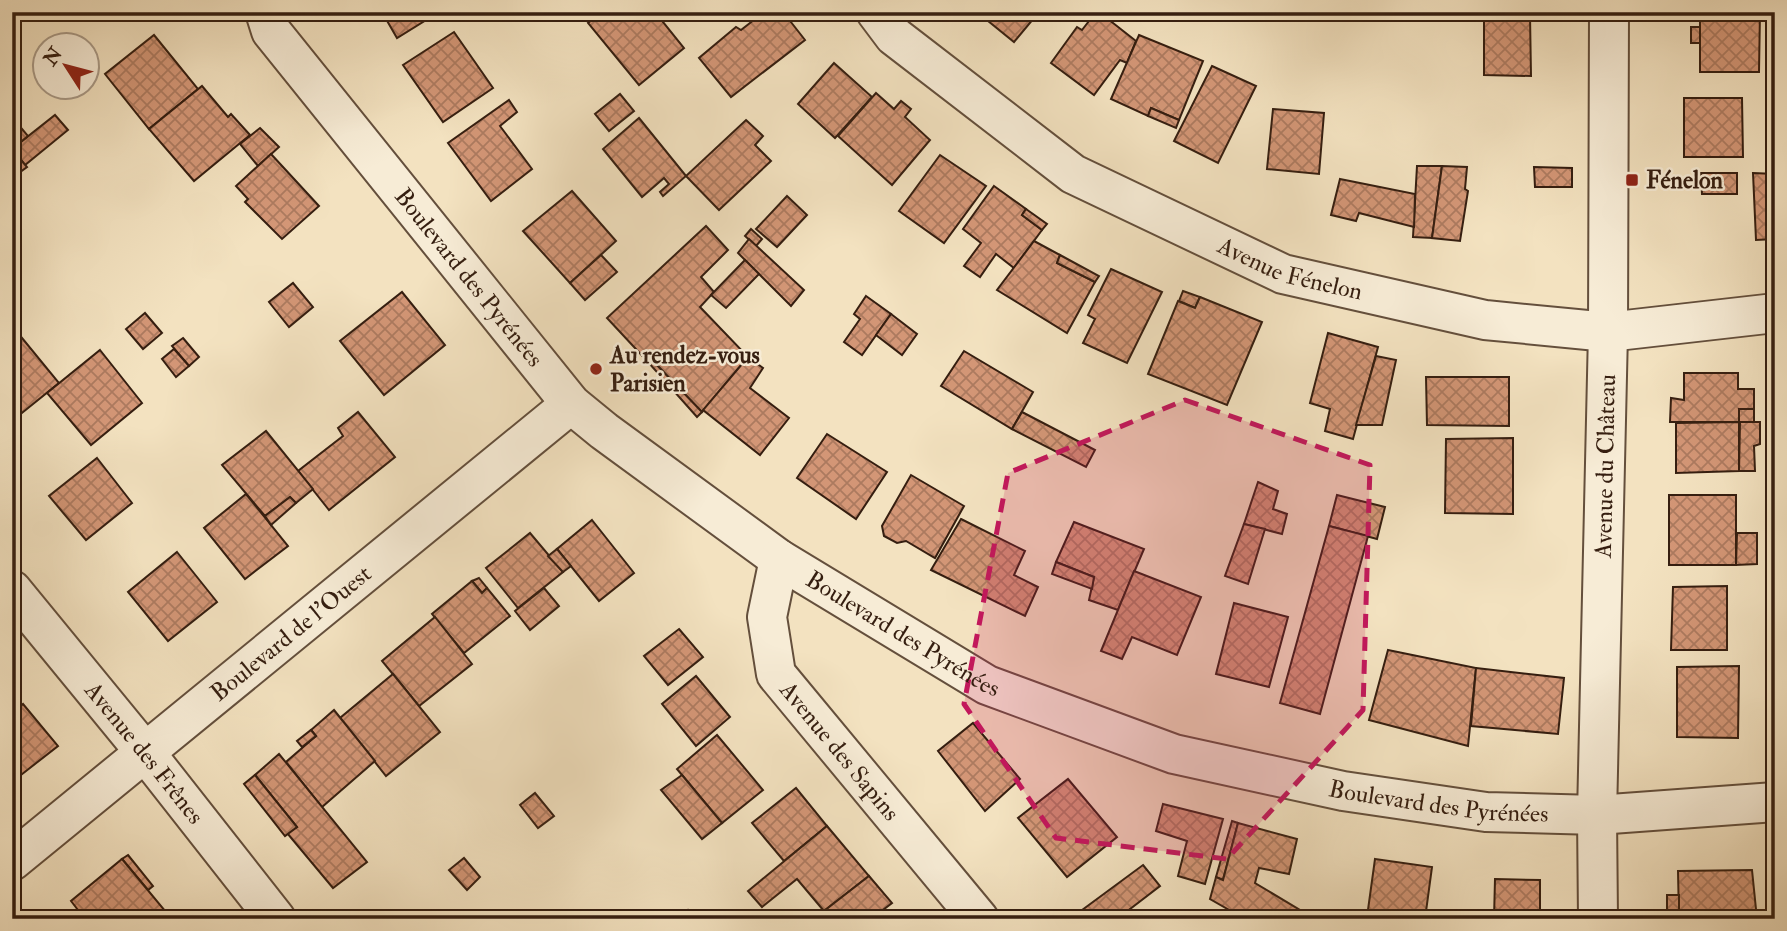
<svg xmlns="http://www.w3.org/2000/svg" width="1787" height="931" viewBox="0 0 1787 931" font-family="'IM FELL Double Pica',serif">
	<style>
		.building { fill: url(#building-cross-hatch); stroke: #351e10; stroke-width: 2 }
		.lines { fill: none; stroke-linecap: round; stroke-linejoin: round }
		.street-casing { stroke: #644f3c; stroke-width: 42 }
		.street { stroke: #f7ecd6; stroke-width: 38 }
		.marked { fill: #c2185b; fill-opacity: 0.2; stroke: #c2185b; stroke-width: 5; stroke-dasharray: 14 9; stroke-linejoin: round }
		.poi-dot { fill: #8f2418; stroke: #f7ecd6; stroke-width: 2.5 }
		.labels { text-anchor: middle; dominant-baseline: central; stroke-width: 5; stroke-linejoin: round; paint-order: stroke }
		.poi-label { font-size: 24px; font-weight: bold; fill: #351e10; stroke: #f7ecd6; text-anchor: start }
		.street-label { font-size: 24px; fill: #351e10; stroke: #f7ecd6 }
	</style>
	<defs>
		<pattern id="building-cross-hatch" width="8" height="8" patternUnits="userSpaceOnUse" patternTransform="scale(1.75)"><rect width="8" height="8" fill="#d39676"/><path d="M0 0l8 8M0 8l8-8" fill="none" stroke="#ac7a5f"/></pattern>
	</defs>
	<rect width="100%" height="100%" fill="#f3e2c0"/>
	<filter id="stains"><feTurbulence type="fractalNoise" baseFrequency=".00286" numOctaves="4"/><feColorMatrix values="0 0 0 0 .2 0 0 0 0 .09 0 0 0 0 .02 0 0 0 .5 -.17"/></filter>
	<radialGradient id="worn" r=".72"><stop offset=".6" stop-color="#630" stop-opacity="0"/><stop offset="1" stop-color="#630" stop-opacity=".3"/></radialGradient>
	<g class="building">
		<path d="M382 12H439L397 38Z"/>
		<path d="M601 12H655L684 48 639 85 588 23Z"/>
		<path d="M764 12H783L805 40 731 97 699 58 736 27 741 30Z"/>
		<path d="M977 12H1039L1014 42Z"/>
		<path d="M1096 12H1099L1136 41 1127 63 1120 60 1094 95 1051 63 1077 27 1082 30Z"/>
		<path d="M1700 12H1760L1759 72H1700Z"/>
		<path d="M1530 15 1531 76 1484 75V16Z"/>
		<rect x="1691" y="27" width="9" height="16"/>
		<path d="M454 32 493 88 443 122 403 65Z"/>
		<path d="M154 35 198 89 149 129 105 74Z"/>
		<path d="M1139 35 1203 61 1179 120 1151 108 1148 116 1111 99Z"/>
		<path d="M834 63 872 97 835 138 798 104Z"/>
		<path d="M1212 66 1256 86 1218 163 1174 141Z"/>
		<path d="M202 86 228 117 231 114 250 135 194 181 149 129Z"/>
		<path d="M876 93 894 109 901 101 911 109 905 117 930 140 892 185 838 136Z"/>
		<path d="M620 94 634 111 609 131 595 114Z"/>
		<path d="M1684 98H1742L1743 157H1684Z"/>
		<path d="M509 100 517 112 500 126 532 169 491 201 448 143Z"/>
		<path d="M1151 108 1179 120 1176 128 1148 116Z"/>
		<path d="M1273 109 1324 113 1319 174 1267 169Z"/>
		<path d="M55 115 68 130 25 165 12 149Z"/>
		<path d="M12 117 28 136 12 149Z"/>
		<path d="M639 118 686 176 663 196 660 192 669 184 664 178 642 197 603 149Z"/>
		<path d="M746 120 763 136 755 145 771 161 719 210 686 176Z"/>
		<path d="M260 128 279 147 258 166 240 144Z"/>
		<path d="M12 149 27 167 12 178Z"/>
		<path d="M271 154 319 206 282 239 245 202 248 199 236 186Z"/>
		<path d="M940 155 986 186 944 243 899 211Z"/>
		<path d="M1417 166H1442L1432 238 1413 237Z"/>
		<path d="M1442 166 1467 167 1465 189 1468 191 1460 241 1432 238Z"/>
		<path d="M1534 167 1572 168V187H1535Z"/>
		<path d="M1701 173H1737V194H1702Z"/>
		<path d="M1753 173 1775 174V239L1756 240Z"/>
		<path d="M1340 179 1415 194 1414 227 1359 213 1356 221 1331 215Z"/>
		<path d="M994 186 1026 209 1022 215 1042 230 1014 268 996 254 980 277 964 266 981 243 963 229Z"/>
		<path d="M572 191 616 241 570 283 523 231Z"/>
		<path d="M787 196 807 215 777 247 756 229Z"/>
		<path d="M1026 209 1047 224 1042 230 1022 215Z"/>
		<path d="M706 226 728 250 701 277 714 292 700 307 748 357 702 412 651 359 648 362 607 318Z"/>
		<path d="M751 229 762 239 756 246 745 236Z"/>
		<path d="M749 239 804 290 791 306 738 253Z"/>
		<path d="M1034 241 1060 255 1057 263 1095 282 1067 333 997 290Z"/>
		<path d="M601 255 617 272 585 300 570 283Z"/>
		<path d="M1060 255 1099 276 1095 282 1057 263Z"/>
		<path d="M745 260 759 274 726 308 711 295Z"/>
		<path d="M1111 269 1162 292 1127 363 1083 343 1095 319 1088 315Z"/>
		<path d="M293 283 313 307 289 327 269 302Z"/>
		<path d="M1183 291 1200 297 1195 308 1179 301Z"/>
		<path d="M402 292 445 345 384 395 340 341Z"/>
		<path d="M866 296 891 314 862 355 844 342 860 319 854 314Z"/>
		<path d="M1200 297 1262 322 1227 405 1148 374 1178 301 1195 308Z"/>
		<path d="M145 313 162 333 143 349 126 329Z"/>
		<path d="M891 314 917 334 902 355 876 335Z"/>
		<path d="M13 327 59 383 12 421V328Z"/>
		<path d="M1328 333 1378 347 1353 439 1325 431 1330 409 1310 403Z"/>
		<path d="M183 338 199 357 189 366 172 346Z"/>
		<path d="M174 349 189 366 176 377 162 359Z"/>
		<path d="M100 350 142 403 91 445 47 393Z"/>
		<path d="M964 351 1033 392 1012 429 941 386Z"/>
		<path d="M1376 356 1396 360 1382 425H1356Z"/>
		<path d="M748 357 763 368 750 388 789 418 760 455 703 410Z"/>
		<path d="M651 359 702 412 697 417 648 362Z"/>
		<path d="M1684 373H1738V389H1754V409H1739V422H1670L1671 398 1684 400Z"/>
		<path d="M1426 377H1509V426L1427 425Z"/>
		<rect x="1739" y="409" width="15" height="13"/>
		<path d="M358 412 395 457 329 510 298 471 343 436 338 428Z"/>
		<path d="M1022 412 1095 450 1086 467 1012 429Z"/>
		<path d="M1739 422V471L1676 473V423Z"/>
		<path d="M1740 422H1760V444L1754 446 1755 471H1739Z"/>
		<path d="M266 431 313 489 296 503 290 497 265 516 222 465Z"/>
		<path d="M827 434 887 472 856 519 797 478Z"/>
		<path d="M1513 438V514L1445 513 1446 439Z"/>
		<path d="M97 458 132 503 86 540 49 496Z"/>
		<path d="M911 475 964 506 935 558 906 541 897 543 884 536 882 526Z"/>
		<path d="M1258 482 1278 491 1273 509 1287 514 1282 534 1244 524Z"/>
		<path d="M246 494 288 546 245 579 204 528Z"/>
		<path d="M1337 495 1385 507 1377 539 1329 526Z"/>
		<rect x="1669" y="495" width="67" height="70"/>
		<path d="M290 497 296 503 271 525 265 516Z"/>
		<path d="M961 519 1025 551 1014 575 1038 587 1025 616 931 570Z"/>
		<path d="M592 520 634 573 599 601 557 549Z"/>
		<path d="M1074 522 1144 549 1118 610 1089 600 1094 577 1056 562Z"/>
		<path d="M1244 524 1265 529 1248 584 1225 576Z"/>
		<path d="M1329 526 1368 536 1320 714 1280 703Z"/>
		<path d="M530 533 563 572 518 608 486 568Z"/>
		<path d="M1737 533H1757V564L1736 565Z"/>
		<path d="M557 549 571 566 563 572 548 556Z"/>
		<path d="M177 552 217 602 168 641 128 592Z"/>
		<path d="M1056 562 1094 577 1092 589 1052 574Z"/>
		<path d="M1134 571 1201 597 1177 655 1132 637 1122 659 1101 651Z"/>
		<path d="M479 578 487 588 482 593 472 581Z"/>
		<path d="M472 581 482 593 487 588 510 616 464 653 432 614Z"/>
		<path d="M1727 586V650H1671L1673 587Z"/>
		<path d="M544 588 559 606 530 630 515 611Z"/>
		<path d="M1234 603 1288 617 1269 687 1216 674Z"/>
		<path d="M435 617 472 664 419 706 382 661Z"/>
		<path d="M679 629 703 657 668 685 644 656Z"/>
		<path d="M1388 650 1476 668 1468 746 1369 720Z"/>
		<path d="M1739 666 1738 738 1677 737V667Z"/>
		<path d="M1476 668 1564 678 1558 734 1471 726Z"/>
		<path d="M393 674 440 732 386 776 340 718Z"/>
		<path d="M696 676 730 717 696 746 662 704Z"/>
		<path d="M23 704 58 746 12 782V713Z"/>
		<path d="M334 710 375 761 322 807 286 762 316 736 311 730Z"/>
		<path d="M973 723 1020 779 985 811 938 751Z"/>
		<path d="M311 730 316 736 302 747 297 741Z"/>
		<path d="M717 735 763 790 722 823 677 769Z"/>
		<path d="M279 754 367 862 333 888 287 833 297 827 255 775Z"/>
		<path d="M255 775 297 827 285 836 244 784Z"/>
		<path d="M682 775 722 823 702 839 661 790Z"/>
		<path d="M1068 779 1117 837 1067 877 1018 818Z"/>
		<path d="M796 788 827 826 784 861 752 823Z"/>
		<path d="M535 793 554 816 538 828 520 805Z"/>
		<path d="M1163 804 1223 819 1205 884 1178 876 1187 841 1156 831Z"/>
		<path d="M1232 821 1238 823 1223 880 1216 877Z"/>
		<path d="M1238 823 1297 839 1289 874 1259 868 1255 883 1315 919H1245L1210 899 1216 877 1223 880Z"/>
		<path d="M827 826 869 876 824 911 797 879 762 907 748 891Z"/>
		<path d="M128 855 153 886 148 890 122 859Z"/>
		<path d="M464 858 480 877 467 890 449 870Z"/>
		<path d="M122 859 166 912 156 919H85L71 901Z"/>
		<path d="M1375 859 1432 867 1425 919 1367 917Z"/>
		<path d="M1143 865 1160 886 1117 919H1076L1074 916Z"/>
		<path d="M1752 870 1757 919H1679L1678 871Z"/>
		<path d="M869 876 892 903 871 919H831L824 911Z"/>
		<path d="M1495 879 1540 880V919H1494Z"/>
		<rect x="1667" y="895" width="12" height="24"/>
		<path d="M688 910 696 919H679Z"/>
		<path d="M824 911 831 919H815Z"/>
	</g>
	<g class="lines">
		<defs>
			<g id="street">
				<path id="s1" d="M265 12 271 31 571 404 604 431 779 559 987 685 1174 754 1343 791 1486 812 1597 815 1775 802"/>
				<path id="s2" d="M876 12 894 36 1073 174 1283 274 1485 320 1608 332 1775 313"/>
				<path id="s3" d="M779 559 767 617 776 674 979 919"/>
				<path id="s4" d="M12 590 144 751 276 919"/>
				<path id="s5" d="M12 861 571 404"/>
				<path id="s6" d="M1598 919 1597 815 1608 332 1609 12"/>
			</g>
		</defs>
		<use href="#street" class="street-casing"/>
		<use href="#street" class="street"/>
	</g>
	<path class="marked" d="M1185 400 1370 465 1363 710 1227 859 1056 838 964 704 1008 473Z"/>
	<g class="poi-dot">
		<rect x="1625" y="173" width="14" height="14" rx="3.5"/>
		<circle cx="596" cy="369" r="7"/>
	</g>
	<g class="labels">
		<g class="poi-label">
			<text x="1646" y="180">Fénelon</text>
			<text x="610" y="355">Au rendez-vous<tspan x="610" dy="28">Parisien</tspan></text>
		</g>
		<g class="street-label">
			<text stroke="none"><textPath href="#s2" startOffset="494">Avenue Fénelon</textPath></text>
			<text stroke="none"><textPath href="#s1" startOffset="336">Boulevard des Pyrénées</textPath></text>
			<text stroke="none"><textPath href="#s6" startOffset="453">Avenue du Château</textPath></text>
			<text stroke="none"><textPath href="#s5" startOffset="360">Boulevard de l'Ouest</textPath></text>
			<text stroke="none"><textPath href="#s1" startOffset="903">Boulevard des Pyrénées</textPath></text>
			<text stroke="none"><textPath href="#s3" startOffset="217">Avenue des Sapins</textPath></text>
			<text stroke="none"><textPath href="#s4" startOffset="210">Avenue des Frênes</textPath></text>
			<text stroke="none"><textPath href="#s1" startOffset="1470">Boulevard des Pyrénées</textPath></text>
		</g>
	</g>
	<rect width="1787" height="931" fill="none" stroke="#f3e2c0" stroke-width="42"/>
	<rect x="14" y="14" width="1759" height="903" fill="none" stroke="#351e10" stroke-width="3.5"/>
	<rect x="21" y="21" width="1745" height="889" fill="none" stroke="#351e10" stroke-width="2"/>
	<g transform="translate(66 66) rotate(306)"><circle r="33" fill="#f7ecd6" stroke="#a99a87" stroke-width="2"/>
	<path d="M0-5L12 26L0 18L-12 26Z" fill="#8f2418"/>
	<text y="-10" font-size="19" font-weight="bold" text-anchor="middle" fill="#351e10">N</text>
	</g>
	<rect width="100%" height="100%" filter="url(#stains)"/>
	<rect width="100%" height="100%" fill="url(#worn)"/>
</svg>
